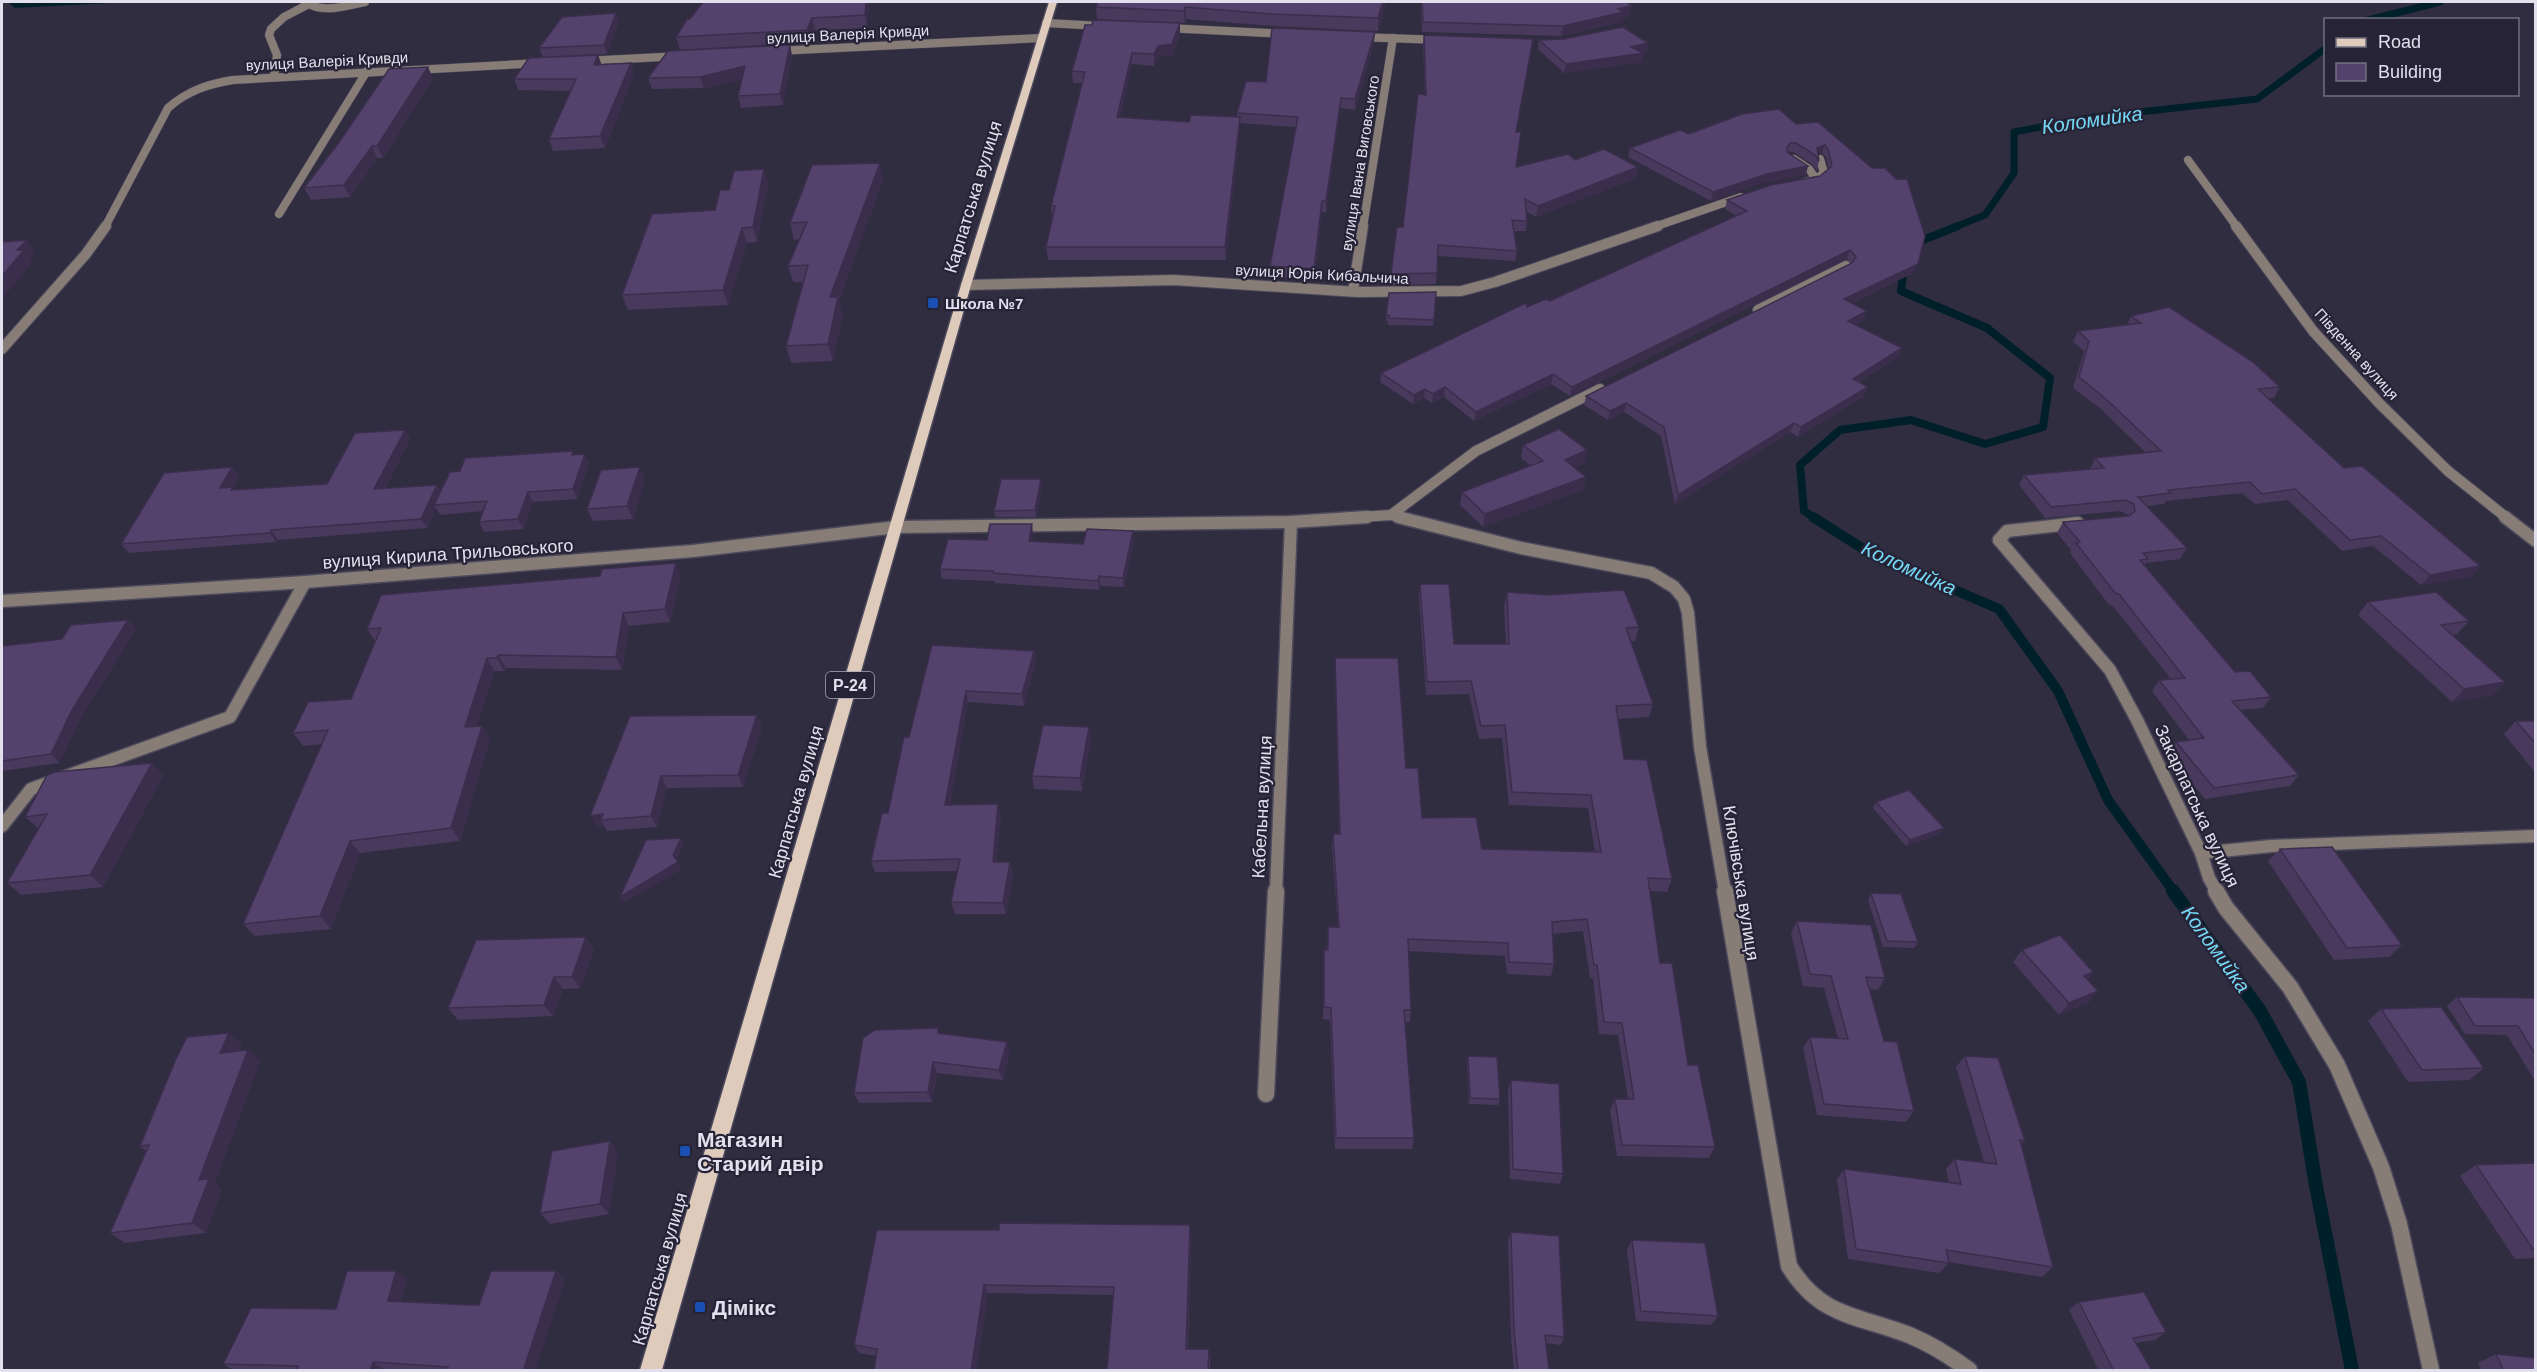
<svg xmlns="http://www.w3.org/2000/svg" width="2537" height="1372" viewBox="0 0 2537 1372" font-family="Helvetica,sans-serif">
	<style>
		.water { fill: #002029 }
		.lines { fill: none; stroke-linecap: round; stroke-linejoin: round }
		.stream-far3 { stroke: #002029; stroke-width: 7 }
		.stream-far2 { stroke: #002029; stroke-width: 8 }
		.stream-far1 { stroke: #002029; stroke-width: 10 }
		.stream { stroke: #002029; stroke-width: 14 }
		.lane-far1-casing { stroke: #4d4a5d; stroke-width: 9 }
		.lane-casing { stroke: #4d4a5d; stroke-width: 15 }
		.street-far3-casing { stroke: #4d4a5d; stroke-width: 9 }
		.street-far2-casing { stroke: #4d4a5d; stroke-width: 12 }
		.street-far1-casing { stroke: #4d4a5d; stroke-width: 15 }
		.street-casing { stroke: #4d4a5d; stroke-width: 19 }
		.primary-casing { stroke: #4d4a5d; stroke-width: 3 }
		.lane-far1 { stroke: #877d76; stroke-width: 8 }
		.lane { stroke: #877d76; stroke-width: 12 }
		.street-far3 { stroke: #877d76; stroke-width: 8 }
		.street-far2 { stroke: #877d76; stroke-width: 10 }
		.street-far1 { stroke: #877d76; stroke-width: 12 }
		.street { stroke: #877d76; stroke-width: 16 }
		.primary { fill: #dfcbbc; fill-rule: evenodd }
		.wall { fill: #48395d }
		.shaded-wall { fill: #3b2e4c }
		.building { fill: #54426c; stroke: #3b2e4c; stroke-width: 1.5 }
		.transit-dot { fill: #1a4fb4; stroke: #272337; stroke-width: 2 }
		.labels { text-anchor: middle; dominant-baseline: central; stroke-width: 4.5; stroke-linejoin: round; paint-order: stroke }
		.far-street-label { font-size: 15px; fill: #e2e0ed; stroke: #272337 }
		.far-poi-label { font-size: 15px; font-weight: bold; fill: #e2e0ed; stroke: #272337; text-anchor: start }
		.shield { fill: #272337; stroke: #aaa7b6; stroke-width: 1.5 }
		.shield-label { font-size: 16px; font-weight: bold; fill: #e2e0ed }
		.street-label { font-size: 18px; fill: #e2e0ed; stroke: #272337 }
		.water-label { font-size: 20px; font-style: italic; fill: #75d9f5; stroke: #272337 }
		.near-poi-label { font-size: 21px; font-weight: bold; fill: #e2e0ed; stroke: #272337; text-anchor: start }
	</style>
	<rect width="100%" height="100%" fill="#312d41"/>
	<path class="water" d="M8 2H129L15 8Z"/>
	<g class="lines">
		<g class="stream-far3">
			<path d="M2368 20 2440 2"/>
			<path d="M1955 227 1985 215 2014 173V132L2094 117 2257 99 2326 48"/>
		</g>
		<g class="stream-far2">
			<path d="M1913 244 1958 226"/>
			<path d="M1815 518 1804 511 1800 465 1840 430 1911 420 1985 444 2043 427 2050 378 1987 328 1901 291 1904 267"/>
		</g>
		<path class="stream-far1" d="M1813 517 1873 555 1999 609 2058 691 2108 800 2174 892"/>
		<path class="stream" d="M2173 891 2260 1011 2299 1082 2316 1186 2352 1370"/>
		<defs>
			<g id="lane-far1">
				<path d="M305 2C323 14 345 6 365 2"/>
				<path d="M274 76 277 55 269 35 271 29 284 17 307 5"/>
				<path d="M1794 159 1809 169 1816 179 1805 182"/>
				<path d="M1816 179 1824 173 1820 159"/>
				<path d="M279 214 367 71"/>
			</g>
			<g id="lane">
				<path d="M1999 540 2007 531 2078 523"/>
				<path d="M2 826 31 789 230 717 305 582"/>
				<path d="M2201 853 2271 846 2536 836"/>
			</g>
			<g id="street-far3">
				<path d="M1046 23 1101 26"/>
				<path d="M1166 28 1287 34"/>
				<path d="M1358 37 1440 40"/>
				<path d="M776 51 1041 38"/>
				<path d="M584 61 681 56"/>
				<path d="M2188 160 2237 227"/>
				<path d="M105 227 168 108C187 91 208 84 233 80L540 63"/>
				<path d="M1363 227 1393 38"/>
				<path d="M1654 227 1741 197"/>
			</g>
			<g id="street-far2">
				<path d="M2236 226 2313 331 2380 404 2448 471 2507 518"/>
				<path d="M966 285 1174 280 1357 292 1461 291 1495 282 1658 226"/>
				<path d="M1353 291 1363 226"/>
				<path d="M1758 310 1846 266"/>
				<path d="M2 349 86 254 106 226"/>
				<path d="M1391 515 1476 451 1600 389"/>
				<path d="M1345 518 1391 515 1404 518"/>
			</g>
			<g id="street-far1">
				<path d="M1398 517 1521 548 1651 573 1674 587 1684 599 1688 613 1700 747 1725 892"/>
				<path d="M2505 517 2536 541"/>
				<path d="M1999 540 2110 670 2137 720 2201 853 2209 878 2217 892"/>
				<path d="M2 601 305 582 693 551 896 527 1291 522 1367 517"/>
				<path d="M1276 892 1291 522"/>
			</g>
			<g id="street">
				<path d="M1725 891 1789 1266C1821 1318 1858 1315 1909 1335 1931 1344 1950 1356 1969 1370"/>
				<path d="M2216 891 2226 908 2290 987 2337 1065 2381 1167 2399 1224 2431 1370"/>
				<path d="M1266 1094 1276 891"/>
			</g>
			<path id="primary" d="M1049 2H1057L971 285 662 1370H640L961 285Z"/>
		</defs>
		<use href="#lane-far1" class="lane-far1-casing"/>
		<use href="#lane" class="lane-casing"/>
		<use href="#street-far3" class="street-far3-casing"/>
		<use href="#street-far2" class="street-far2-casing"/>
		<use href="#street-far1" class="street-far1-casing"/>
		<use href="#street" class="street-casing"/>
		<use href="#primary" class="primary-casing"/>
		<use href="#lane-far1" class="lane-far1"/>
		<use href="#lane" class="lane"/>
		<use href="#street-far3" class="street-far3"/>
		<use href="#street-far2" class="street-far2"/>
		<use href="#street-far1" class="street-far1"/>
		<use href="#street" class="street"/>
		<use href="#primary" class="primary"/>
	</g>
	<g class="wall">
		<path d="M703 2H869L867 28 815 30 810 42 680 50 676 37Z"/>
		<path d="M1098 2H1386L1378 31 1273 26 1186 19 1185 23 1097 19 1096 7Z"/>
		<path d="M1421 2H1627L1631 6 1629 16 1623 18 1622 22 1561 36 1422 32Z"/>
		<path d="M619 22 607 54 543 57 539 48Z"/>
		<path d="M1180 34 1173 55 1158 57 1154 66 1132 64 1120 117 1189 122 1237 117V113L1266 82 1374 42 1355 110 1340 108 1326 212H1322L1314 281 1270 277V266L1296 127 1240 123 1226 260H1048L1046 247 1052 218 1051 206 1082 83H1073L1072 71Z"/>
		<path d="M1424 35 1531 49 1516 132V167L1575 160 1638 167 1636 178 1536 217 1526 211 1527 221 1526 231H1513L1517 251 1515 261 1438 256 1436 284 1390 285 1391 274 1403 227 1425 95 1423 44Z"/>
		<path d="M1539 40 1647 52 1642 53V62L1564 73 1538 49Z"/>
		<path d="M790 45 792 56 783 105 741 108 738 96 742 79 704 88 652 89 648 78Z"/>
		<path d="M598 55 601 64 631 63 634 74 605 148 553 151 549 139 571 91 518 90 514 79Z"/>
		<path d="M433 78 383 158H377L350 197 311 200 304 188Z"/>
		<path d="M1818 122 1915 272 1852 303 1864 320 1855 325 1902 348 1898 357 1859 382 1864 396 1798 437 1790 432 1675 504 1661 436 1624 412 1608 420 1584 405 1586 396 1851 264 1847 259 1570 396 1551 384 1474 421 1444 397 1432 403 1424 398 1413 404 1380 382 1381 373 1527 307 1550 301 1737 216 1725 209 1727 200 1820 176 1829 169 1826 157 1822 153 1818 155 1819 161 1817 170 1812 164 1793 152 1788 151 1806 175 1765 182 1711 201 1628 157 1630 148 1689 134Z"/>
		<path d="M764 169 768 184 757 242 747 243 728 305 628 310 622 295 715 210 729 190Z"/>
		<path d="M883 179 839 301 843 314 833 361 791 363 786 346 803 282H793L788 266 800 239 794 240 790 223Z"/>
		<path d="M1436 292 1433 326 1388 325V321H1386L1389 293Z"/>
		<path d="M2131 316 2280 387 2274 398H2268L2344 468 2480 566 2471 577 2421 585 2373 546 2342 551 2288 500 2255 504 2242 493 2166 501 2164 504 2147 506 2187 548 2180 559 2146 563 2145 565 2235 672 2271 697 2263 708 2240 710 2299 775 2290 786 2205 799 2168 753 2176 742 2189 740 2152 691 2159 680 2171 679 2112 605H2109L2070 553 2071 550 2057 533 2063 522 2128 516V515L2120 511 2045 518 2019 485 2024 475 2090 469 2095 458 2146 453 2101 409 2073 388 2084 351 2073 342 2078 331 2127 325Z"/>
		<path d="M405 430 410 439 385 489 437 485 441 492 460 471 575 454 589 463 577 499 533 502 523 529 484 532 479 522 483 511 440 515 436 508 427 528 278 540 276 542 129 553 121 544 239 476 233 487 234 490 327 484Z"/>
		<path d="M1523 445 1587 450 1585 463 1574 468 1586 477 1583 490 1483 527 1460 505 1462 492 1531 466 1521 458Z"/>
		<path d="M645 480 633 519 593 521 587 509Z"/>
		<path d="M1042 486 1036 517H995L994 511Z"/>
		<path d="M1133 531 1134 541 1124 587 1100 586 1099 590 995 583 994 581 942 579 940 569 987 540 1033 534 1032 541 1083 544Z"/>
		<path d="M676 563 681 576 670 622 629 626 622 670 506 668 504 671H494L477 726H482L490 738 460 841 360 853 331 929 255 936 243 924 322 744 303 746 293 733 351 699 375 641 367 629 600 576Z"/>
		<path d="M1420 584 1454 644H1506L1504 606 1507 592 1639 627 1635 641H1630L1653 704 1649 717 1618 719 1624 759 1672 879 1667 892 1650 891 1660 963 1688 1065 1715 1147 1709 1158 1617 1156 1610 1110 1615 1099H1628L1618 1035 1599 1034 1593 978H1590L1583 931 1553 934 1554 964 1551 976 1507 974 1505 956 1409 951 1411 1010 1410 1022H1405L1414 1138 1412 1149H1335L1330 1020 1323 1019 1324 950H1327L1328 927H1338L1332 847 1333 834H1339L1335 671V658L1406 768 1422 818 1482 849 1595 852 1588 808 1509 805 1502 738 1479 739 1469 694 1426 695 1419 597Z"/>
		<path d="M2368 602 2469 621 2457 634 2452 635 2505 682 2493 695 2452 702 2358 615Z"/>
		<path d="M128 620 136 629 80 719 59 763 2 771V646L62 639Z"/>
		<path d="M932 645 1034 651 1036 662 1024 706 968 702 950 805 1001 815 996 862H1010L1013 874 1006 914H955L951 902 958 871 875 872 871 861 888 813 909 737Z"/>
		<path d="M630 716 762 727 743 787 667 788 657 827 607 831 604 826 597 827Z"/>
		<path d="M2516 721H2535V772L2504 734Z"/>
		<path d="M1089 727 1091 740 1082 791 1034 789 1032 776Z"/>
		<path d="M152 763 163 776 103 887 21 895 7 883 39 829 25 817Z"/>
		<path d="M1876 802 1940 834 1906 846 1873 808Z"/>
		<path d="M2280 849 2402 945 2389 957 2334 960 2268 861Z"/>
		<path d="M1871 893 1918 942 1914 948 1883 947 1868 900Z"/>
		<path d="M1797 921 1885 978 1878 990 1869 989 1884 1041 1914 1111 1906 1122 1817 1115 1803 1048 1810 1037 1838 1038 1824 988 1803 986 1791 933Z"/>
		<path d="M594 949 580 988 563 989 553 1016 458 1020 448 1008Z"/>
		<path d="M2022 950 2093 972 2087 980 2098 991 2088 1003 2059 1015 2013 962Z"/>
		<path d="M2457 997 2535 999V1081L2507 1035 2465 1034 2447 1006Z"/>
		<path d="M2381 1009 2484 1068 2469 1080 2408 1082 2368 1021Z"/>
		<path d="M940 1033 1007 1042 1010 1053 1003 1080 937 1073 932 1102 859 1103 854 1093Z"/>
		<path d="M242 1044 239 1051 248 1050 260 1061 215 1183 222 1189 206 1233 125 1243 110 1233 146 1151 140 1146Z"/>
		<path d="M1468 1056 1500 1099 1498 1105 1469 1104 1467 1062Z"/>
		<path d="M1965 1056 2025 1141 2021 1144 2053 1267 2042 1277 1948 1262 1949 1263 1939 1273 1848 1259 1837 1179 1844 1169 1949 1183 1946 1169 1955 1159 1984 1162 1956 1067Z"/>
		<path d="M1511 1080 1563 1174 1560 1184 1510 1179 1508 1091Z"/>
		<path d="M618 1152 609 1214 550 1224 540 1213Z"/>
		<path d="M2535 1163V1258L2515 1259 2460 1176 2476 1165Z"/>
		<path d="M877 1230 1191 1234 1188 1349 1210 1357V1371H1107L1113 1295 988 1293 976 1371H874L876 1356 859 1353 854 1345Z"/>
		<path d="M1511 1232 1564 1337 1561 1345 1546 1343 1549 1371H1514L1511 1339 1508 1241Z"/>
		<path d="M1632 1240 1718 1316 1711 1325 1636 1321 1627 1250Z"/>
		<path d="M396 1271 407 1280 401 1301 470 1305H479L556 1271 565 1280 535 1371H235L223 1364 336 1309Z"/>
		<path d="M2079 1302 2166 1332 2155 1340 2136 1343 2152 1371H2099L2069 1310Z"/>
		<path d="M2496 1354 2535 1371H2482L2478 1363Z"/>
	</g>
	<g class="shaded-wall">
		<path d="M866 2H869L867 28 865 15Z"/>
		<path d="M1383 2H1386L1378 31V18Z"/>
		<path d="M1631 6 1629 16 1623 18 1622 22 1561 36 1563 26 1618 9Z"/>
		<path d="M1185 7 1186 19 1185 23 1184 11Z"/>
		<path d="M616 13 619 22 607 54 604 45Z"/>
		<path d="M812 18 815 30 810 42 807 30Z"/>
		<path d="M1180 23V34L1173 55 1158 57 1154 66V54L1158 46Z"/>
		<path d="M1375 32 1374 42 1355 110V99Z"/>
		<path d="M1648 43 1647 52 1630 55 1631 47Z"/>
		<path d="M790 45 792 56 783 105 780 94Z"/>
		<path d="M1132 53V64L1118 129 1117 117Z"/>
		<path d="M1644 53 1642 62 1564 73 1566 64Z"/>
		<path d="M598 55 602 66 594 65Z"/>
		<path d="M631 63 634 74 605 148 600 136Z"/>
		<path d="M745 66 748 78 704 88 700 77Z"/>
		<path d="M428 67 433 78 383 158 377 146Z"/>
		<path d="M1341 98 1340 108 1326 212V201Z"/>
		<path d="M1240 117V129L1226 260 1225 247Z"/>
		<path d="M1825 145 1822 153 1816 156 1817 148Z"/>
		<path d="M372 146 377 158 350 197 344 185Z"/>
		<path d="M880 163 883 179 839 301 843 314 833 361 828 344 830 297Z"/>
		<path d="M1808 166 1806 175 1765 182 1711 201 1713 192 1767 174Z"/>
		<path d="M1638 167 1636 178 1536 217 1538 206Z"/>
		<path d="M764 169 768 184 757 242 753 227Z"/>
		<path d="M1322 201V212L1314 281V269Z"/>
		<path d="M742 228 747 243 728 305 723 290Z"/>
		<path d="M27 240 35 252 30 258 33 262 2 299V276L17 250Z"/>
		<path d="M1850 250 1847 259 1570 396 1572 387Z"/>
		<path d="M1918 264 1915 272 1841 308 1844 299Z"/>
		<path d="M1867 311 1864 320 1845 330 1848 321Z"/>
		<path d="M1902 348 1898 357 1849 388 1853 379Z"/>
		<path d="M1553 374 1551 384 1474 421 1476 412Z"/>
		<path d="M1445 387 1444 397 1432 403 1433 394Z"/>
		<path d="M1868 387 1864 396 1798 437 1801 427Z"/>
		<path d="M1425 389 1424 398 1413 404 1414 395Z"/>
		<path d="M1626 403 1624 412 1608 420 1610 411Z"/>
		<path d="M1794 423 1790 432 1675 504 1678 495Z"/>
		<path d="M405 430 410 439 380 499 374 489Z"/>
		<path d="M1587 450 1585 463 1562 473 1565 460Z"/>
		<path d="M585 454 589 463 577 499 573 489Z"/>
		<path d="M232 467 239 476 233 487 239 496 220 488Z"/>
		<path d="M640 467 645 480 633 519 627 506Z"/>
		<path d="M1586 477 1583 490 1483 527 1485 514Z"/>
		<path d="M1041 479 1042 486 1036 517 1035 510Z"/>
		<path d="M437 485 443 495 434 505 436 508 427 528 421 519Z"/>
		<path d="M528 492 533 502 523 529 518 519Z"/>
		<path d="M1032 524 1033 534 1030 550 1029 541Z"/>
		<path d="M271 530 278 540 276 542 270 533Z"/>
		<path d="M1133 531 1134 541 1124 587 1123 578Z"/>
		<path d="M676 563 681 576 670 622 665 609Z"/>
		<path d="M2480 566 2471 577 2421 585 2430 575Z"/>
		<path d="M1099 576 1100 586 1099 590 1098 581Z"/>
		<path d="M623 613 629 626 622 670 616 657Z"/>
		<path d="M128 620 136 629 80 719 59 763 51 754 72 710Z"/>
		<path d="M1034 651 1036 662 1024 706 1022 694Z"/>
		<path d="M498 655 506 668 504 671 497 658Z"/>
		<path d="M487 658 494 671 473 740 465 727Z"/>
		<path d="M2505 682 2493 695 2452 702 2464 689Z"/>
		<path d="M966 691 968 702 948 816 945 805Z"/>
		<path d="M757 715 762 727 743 787 738 775Z"/>
		<path d="M482 726 490 738 460 841 451 828Z"/>
		<path d="M1089 727 1091 740 1082 791 1080 778Z"/>
		<path d="M152 763 163 776 103 887 90 875Z"/>
		<path d="M661 776 667 788 657 827 651 816Z"/>
		<path d="M998 804 1001 815 995 874 993 862Z"/>
		<path d="M603 814 601 820 604 826 597 827 590 816Z"/>
		<path d="M1944 828 1940 834 1906 846 1910 840Z"/>
		<path d="M681 838 684 844 676 862 673 855Z"/>
		<path d="M350 841 360 853 331 929 320 916Z"/>
		<path d="M678 862 682 869 624 903 620 897Z"/>
		<path d="M1010 862 1013 874 1006 914 1003 903Z"/>
		<path d="M586 937 594 949 580 988 572 977Z"/>
		<path d="M2093 972 2083 984 2084 976Z"/>
		<path d="M554 977 563 989 553 1016 544 1005Z"/>
		<path d="M2098 991 2088 1003 2059 1015 2069 1003Z"/>
		<path d="M229 1033 242 1044 233 1064 220 1053Z"/>
		<path d="M1007 1042 1010 1053 1003 1080 999 1070Z"/>
		<path d="M248 1050 260 1061 215 1183 222 1189 206 1233 192 1223 199 1180Z"/>
		<path d="M933 1062 937 1073 932 1102 928 1092Z"/>
		<path d="M610 1141 618 1152 609 1214 600 1204Z"/>
		<path d="M1190 1225 1191 1234 1187 1357 1186 1349Z"/>
		<path d="M396 1271 407 1280 399 1309 388 1301Z"/>
		<path d="M556 1271 565 1280 535 1371H523Z"/>
		<path d="M984 1285 988 1293 976 1371H971Z"/>
		<path d="M373 1362 385 1370V1371H370Z"/>
	</g>
	<g class="building">
		<path d="M703 2H866L865 15 812 18 807 30 676 37 687 19H690Z"/>
		<path d="M1098 2H1383L1378 18 1273 14 1185 7 1184 11 1096 7Z"/>
		<path d="M1422 2H1627L1631 6 1618 9 1624 12 1563 26 1423 22Z"/>
		<path d="M616 13 604 45 539 48 562 17Z"/>
		<path d="M1093 20 1180 23 1172 44 1158 46 1154 54 1132 53 1117 117 1189 122 1191 115 1240 117 1225 247H1046L1055 206H1051L1085 72 1072 71 1085 25H1092Z"/>
		<path d="M1623 27 1648 43 1631 47 1644 53 1566 64 1539 40 1564 39Z"/>
		<path d="M1272 28 1375 32 1355 99 1341 98 1326 201H1322L1314 269 1270 266 1298 117 1237 113 1246 81 1266 82Z"/>
		<path d="M1424 35 1533 39 1516 132H1521L1516 167 1568 154 1575 160 1604 149 1638 167 1538 206 1525 199 1527 221 1512 220 1517 251 1438 245 1437 273 1391 274 1397 227H1403L1418 94 1426 95Z"/>
		<path d="M790 45 780 94 738 96 745 66 700 77 648 78 668 51Z"/>
		<path d="M598 55 594 65 631 63 600 136 549 139 576 79H514L529 58Z"/>
		<path d="M428 67 377 146H372L344 185 304 188 340 141 389 69Z"/>
		<path d="M1779 109 1796 124 1818 122 1872 168H1885L1896 179H1907L1925 236 1918 264 1844 299 1867 311 1848 321 1902 348 1853 379 1868 387 1801 427 1794 423 1678 495 1664 427 1626 403 1610 411 1586 396 1852 263 1856 257 1850 250 1572 387 1553 374 1476 412 1445 387 1433 394 1425 389 1414 395 1381 373 1526 303 1527 307 1546 299 1550 301 1747 211 1727 200 1771 185 1820 176 1832 166 1828 149 1825 145 1817 148 1819 161 1815 155 1796 143H1790L1787 148V152L1808 166 1767 174 1713 192 1630 148 1680 130 1689 134 1742 114Z"/>
		<path d="M880 163 830 297H838L828 344 786 346 808 265 788 266 807 222 790 223 812 165Z"/>
		<path d="M764 169 753 227 742 228 723 290 622 295 652 214 715 210 720 190H729L734 171Z"/>
		<path d="M27 240 17 250H24L2 276V242Z"/>
		<path d="M1436 292 1434 320 1389 318V315H1386L1389 293Z"/>
		<path d="M2169 307 2253 362 2280 387 2258 389 2344 468 2362 466 2480 566 2430 575 2381 536 2350 540 2295 489 2262 494 2250 482 2168 490 2171 493 2138 497 2187 548 2143 553 2148 559 2140 560 2235 672 2250 671 2271 697 2232 701 2299 775 2214 788 2176 742 2204 738 2159 680 2185 678 2119 594H2116L2076 543 2080 542 2063 522 2129 516 2135 511 2134 504 2126 500 2051 507 2024 475 2104 468 2095 458 2161 451 2106 399 2079 377 2089 341 2078 331 2141 323 2131 316Z"/>
		<path d="M1559 429 1587 450 1565 460 1586 477 1485 514 1462 492 1543 461 1523 445Z"/>
		<path d="M405 430 374 489 437 485 421 519 271 530 270 533 121 544 164 473 232 467 220 488 233 487 231 490 327 484 355 433Z"/>
		<path d="M573 451 572 455 585 454 573 489 528 492 518 519 479 522 487 501 434 505 450 472 460 471 465 458Z"/>
		<path d="M640 467 627 506 587 509 601 470Z"/>
		<path d="M1001 479H1041L1035 510 994 511Z"/>
		<path d="M990 524H1032L1029 541 1083 544 1087 529 1133 531 1123 578 1099 576 1098 581 993 573V571L940 569 948 539 987 540Z"/>
		<path d="M676 563 665 609 623 613 616 657 498 655 497 658H487L465 727 482 726 451 828 350 841 320 916 243 924 328 730 293 733 308 702 351 699 381 628 367 629 381 595 600 576 602 569Z"/>
		<path d="M1420 584H1449L1454 644H1509L1507 592 1547 595 1624 590 1639 627 1626 628 1653 704 1616 706 1624 759 1647 760 1672 879 1648 878 1660 963H1672L1688 1065H1698L1715 1147 1622 1145 1615 1099H1634L1622 1023 1604 1022 1597 965H1594L1587 919 1552 922 1554 964 1509 962 1508 943 1408 939 1411 1010H1404L1414 1138H1336L1331 1008 1324 1007V950H1328V927H1339L1333 834H1340L1335 658H1398L1406 768H1418L1422 818 1476 817 1482 849 1601 852 1591 795 1512 792 1505 725 1481 726 1471 681 1427 682Z"/>
		<path d="M2436 592 2469 621 2441 625 2505 682 2464 689 2368 602Z"/>
		<path d="M128 620 72 710 51 754 2 761V646L62 639 71 625Z"/>
		<path d="M932 645 1034 651 1022 694 966 691 945 805 998 804 993 862H1010L1003 903 951 902 960 859 871 861 882 813H888L904 737H909Z"/>
		<path d="M757 715 738 775 661 776 651 816 601 820 603 814 590 816 630 716Z"/>
		<path d="M2516 721H2535V743Z"/>
		<path d="M1043 725 1089 727 1080 778 1032 776Z"/>
		<path d="M152 763 90 875 7 883 47 814 25 817 47 775 55 772Z"/>
		<path d="M1909 790 1944 828 1910 840 1876 802Z"/>
		<path d="M681 838 673 855 678 862 620 897 646 840Z"/>
		<path d="M2332 847 2402 945 2347 948 2280 849Z"/>
		<path d="M1871 893 1901 894 1918 942 1887 941Z"/>
		<path d="M1797 921 1871 925 1885 978 1866 977 1884 1041 1897 1042 1914 1111 1824 1104 1810 1037 1848 1039 1831 976 1810 974Z"/>
		<path d="M2060 935 2093 972 2084 976 2098 991 2069 1003 2022 950Z"/>
		<path d="M586 937 572 977H554L544 1005 448 1008 476 940Z"/>
		<path d="M2457 997 2535 998V1054L2518 1026H2475Z"/>
		<path d="M2441 1007 2484 1068 2422 1070 2381 1009Z"/>
		<path d="M938 1028V1033L1007 1042 999 1070 933 1062 928 1092 854 1093 863 1038 875 1030Z"/>
		<path d="M229 1033 220 1053 248 1050 199 1180 209 1179 192 1223 110 1233 149 1145 140 1146 176 1059 187 1037Z"/>
		<path d="M1468 1056 1497 1057 1500 1099 1470 1098Z"/>
		<path d="M1965 1056 1998 1058 2025 1141 2020 1140 2053 1267 1946 1250 1949 1263 1856 1249 1844 1169 1961 1184 1955 1159 1997 1164Z"/>
		<path d="M1511 1080 1559 1084 1563 1174 1513 1169Z"/>
		<path d="M610 1141 600 1204 540 1213 552 1151Z"/>
		<path d="M2535 1163V1249H2533L2476 1165Z"/>
		<path d="M999 1223 1190 1225 1186 1349H1209L1208 1371H1107L1114 1287 984 1285 971 1371H874L877 1349 854 1345 877 1230H999Z"/>
		<path d="M1511 1232 1559 1236 1564 1337 1545 1335 1549 1371H1518L1514 1331Z"/>
		<path d="M1632 1240 1705 1243 1718 1316 1641 1311Z"/>
		<path d="M347 1271H396L388 1301 470 1305H479L491 1271H556L523 1371H447L448 1367 373 1362 370 1371H296L298 1366 223 1364 251 1308 336 1309Z"/>
		<path d="M2144 1292 2166 1332 2133 1338 2152 1371H2114L2079 1302Z"/>
		<path d="M2496 1354 2535 1358V1371H2504Z"/>
	</g>
	<g class="transit-dot">
		<rect x="927" y="297" width="12" height="12" rx="3"/>
		<rect x="679" y="1145" width="12" height="12" rx="3"/>
		<rect x="694" y="1301" width="12" height="12" rx="3"/>
	</g>
	<g class="labels">
		<g class="far-street-label">
			<text transform="translate(848 34) rotate(-3)">вулиця Валерія Кривди</text>
			<text transform="translate(327 61) rotate(-3)">вулиця Валерія Кривди</text>
			<text transform="translate(1360 163) rotate(-81)">вулиця Івана Виговського</text>
			<text transform="translate(1322 274) rotate(3)">вулиця Юрія Кибальчича</text>
			<text transform="translate(2357 354) rotate(48)">Південна вулиця</text>
		</g>
		<g class="far-poi-label">
			<text x="945" y="303">Школа №7</text>
		</g>
		<rect class="shield" x="826" y="672" width="48" height="26" rx="4.5"/>
		<g class="shield-label">
			<text x="850" y="685">Р-24</text>
		</g>
		<g class="street-label">
			<text transform="translate(973 197) rotate(-73)">Карпатська вулиця</text>
			<text transform="translate(448 554) rotate(-4)">вулиця Кирила Трильовського</text>
			<text transform="translate(796 802) rotate(-74)">Карпатська вулиця</text>
			<text transform="translate(2197 806) rotate(65)">Закарпатська вулиця</text>
			<text transform="translate(1262 807) rotate(-87)">Кабельна вулиця</text>
			<text transform="translate(1741 883) rotate(81)">Ключівська вулиця</text>
			<text transform="translate(660 1269) rotate(-74)">Карпатська вулиця</text>
		</g>
		<g class="water-label">
			<text transform="translate(2092 120) rotate(-8)">Коломийка</text>
			<text transform="translate(1909 568) rotate(25)">Коломийка</text>
			<text transform="translate(2216 949) rotate(54)">Коломийка</text>
		</g>
		<g class="near-poi-label">
			<text x="697" y="1139">Магазин<tspan x="697" dy="24">Старий двір</tspan></text>
			<text x="712" y="1307">Дімікс</text>
		</g>
	</g>
	<rect width="2537" height="1372" fill="none" stroke="#e2e0ed" stroke-width="6"/>
	<rect x="2324" y="18" width="195" height="78" fill="#272337" stroke="#726f80" stroke-width="1.5"/>
	<rect x="2336" y="38" width="30" height="9" fill="#dfcbbc" stroke="#726f80" stroke-width="1.5"/>
	<text x="2378" y="48" font-size="18" fill="#e2e0ed">Road</text>
	<rect x="2336" y="63" width="30" height="18" fill="#54426c" stroke="#726f80" stroke-width="1.5"/>
	<text x="2378" y="78" font-size="18" fill="#e2e0ed">Building</text>
</svg>
